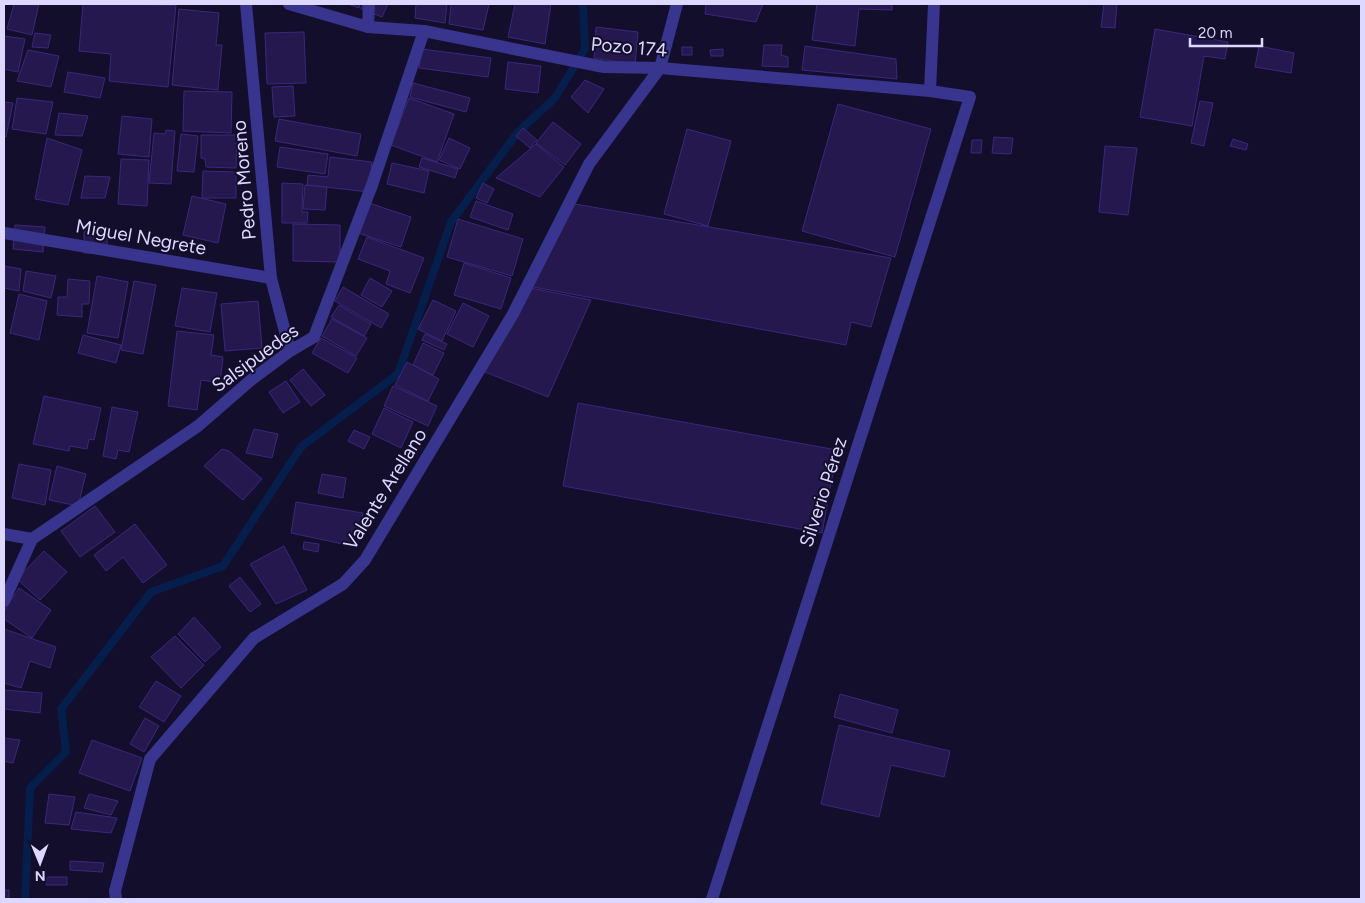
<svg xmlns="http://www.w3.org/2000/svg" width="1365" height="903" viewBox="0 0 1365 903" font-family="Figtree,sans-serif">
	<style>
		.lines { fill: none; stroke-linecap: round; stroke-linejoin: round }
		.stream { stroke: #051e4c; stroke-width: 8 }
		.building { fill: #24184e; stroke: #3a287c }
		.lane { stroke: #39348e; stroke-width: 12 }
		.street { stroke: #39348e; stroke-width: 12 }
		.labels { text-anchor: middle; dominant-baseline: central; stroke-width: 4; stroke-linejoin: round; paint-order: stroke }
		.street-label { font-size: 19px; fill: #ddd8ff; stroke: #130e2b }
	</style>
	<rect width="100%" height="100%" fill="#130e2b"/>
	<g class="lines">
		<path class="stream" d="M25 899 30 788 66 752 61 709 151 592 223 566 301 447 398 374 451 222 518 132 555 98 585 49 583 4"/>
	</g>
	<g class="building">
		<path d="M14 4H39L32 35 7 29Z"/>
		<path d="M83 4 176 5 168 87 109 81 111 54 79 51Z"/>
		<path d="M348 4H360L359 8Z"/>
		<path d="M363 4H388L382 17 361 9Z"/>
		<path d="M416 4H447L445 23 415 18Z"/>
		<path d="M451 4H489L483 30 449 24Z"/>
		<path d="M515 4H551L545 44 508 37Z"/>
		<path d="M706 4H763L756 22 705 14Z"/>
		<path d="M817 4H892V10L859 9 855 46 812 40Z"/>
		<path d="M1104 4H1117L1115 28 1101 27Z"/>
		<path d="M179 9 219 13 216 45H222L218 90 172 85Z"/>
		<path d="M596 27 638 32 635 65 594 58Z"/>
		<path d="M1155 29 1228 42 1225 59 1204 56 1192 126 1140 117Z"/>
		<path d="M304 32 306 83 267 84 265 33Z"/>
		<path d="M35 33 51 35 48 48 32 47Z"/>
		<path d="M4 36 25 39 18 72 4 69Z"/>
		<path d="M764 45H782L781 55 788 57V67L762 66Z"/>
		<path d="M805 46 896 59 897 79 802 70Z"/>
		<path d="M1259 46 1294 53 1291 73 1255 67Z"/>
		<rect x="682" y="47" width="10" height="8"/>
		<path d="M422 49 491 58 488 77 419 68Z"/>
		<path d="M723 49V56H711L710 50Z"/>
		<path d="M28 50 59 56 51 87 17 81Z"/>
		<path d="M508 62 541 66 538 93 505 89Z"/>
		<path d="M68 72 105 78 100 98 64 92Z"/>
		<path d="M585 80 604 89 588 113 571 97Z"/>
		<path d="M413 83 470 98 466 112 410 97Z"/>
		<path d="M293 86 295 116 274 117 272 87Z"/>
		<path d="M184 91 232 92 231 133 183 131Z"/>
		<path d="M17 98 53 102 46 134 12 129Z"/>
		<path d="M409 98 454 114 437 162 391 145Z"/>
		<path d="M1200 101 1213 103 1204 146 1191 143Z"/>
		<path d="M4 102 13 103 6 137 4 136Z"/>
		<path d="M838 104 931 129 895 257 802 231Z"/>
		<path d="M59 113 88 116 82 136 55 135Z"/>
		<path d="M122 116 152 119 149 157 118 154Z"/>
		<path d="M279 119 361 134 357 156 275 141Z"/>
		<path d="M553 122 581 144 565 165 536 143Z"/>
		<path d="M523 128 537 140 530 148 516 136Z"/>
		<path d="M687 129 731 141 708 226 664 214Z"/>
		<path d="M166 130 175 131 171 184 149 183 154 133 165 134Z"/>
		<path d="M181 134 198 136 194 172 177 171Z"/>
		<path d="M201 135H237L236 168 206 167 205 159 201 158Z"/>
		<path d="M994 137 1013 138 1011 154 992 153Z"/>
		<path d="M47 138 82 150 68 205 35 199Z"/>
		<path d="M449 138 470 148 460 169 439 160Z"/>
		<path d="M1233 139 1248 144 1246 150 1230 146Z"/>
		<path d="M972 140H982L981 153H971Z"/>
		<path d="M536 144 564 167 540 197 496 178Z"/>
		<path d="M1105 146 1137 148 1128 215 1099 212Z"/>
		<path d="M280 147 328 154 325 174 277 167Z"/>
		<path d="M330 157 372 162 369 192 307 185 308 175 328 177Z"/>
		<path d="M422 158 458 169 455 178 419 167Z"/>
		<path d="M121 159 149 160 147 206 118 204Z"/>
		<path d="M392 163 429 171 424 193 387 184Z"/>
		<path d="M203 171 236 172V198H202Z"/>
		<path d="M85 176 110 177 105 198H81Z"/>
		<path d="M282 183 303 184 302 212H308L307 223H282Z"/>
		<path d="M483 183 494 189 487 203 476 198Z"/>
		<path d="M305 185 327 187 325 210 303 209Z"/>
		<path d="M192 196 226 204 218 243 183 235Z"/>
		<path d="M476 201 513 214 508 230 470 217Z"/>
		<path d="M369 203 411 217 401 247 358 233Z"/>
		<path d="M569 203 891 258 871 327 851 322 846 345 528 286Z"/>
		<path d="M458 219 523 239 512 276 447 257Z"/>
		<path d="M293 224 340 225V262L293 261Z"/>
		<path d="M15 225 45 227 43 252 13 249Z"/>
		<path d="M107 230V253H84V231Z"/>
		<path d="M367 237 424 258 410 293 386 284 390 271 358 259Z"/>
		<path d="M464 263 511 278 501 309 454 295Z"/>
		<path d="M4 266 21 269 19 291 4 288Z"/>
		<path d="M26 271 56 276 51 298 23 291Z"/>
		<path d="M97 276 128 282 118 338 87 333Z"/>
		<path d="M370 278 392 291 382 307 361 295Z"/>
		<path d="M68 279 90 281 89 304H82V317L57 315 58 297H67Z"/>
		<path d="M134 281 156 285 143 354 121 350Z"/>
		<path d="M343 287 389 314 381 328 335 301Z"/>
		<path d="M182 288 217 293 210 332 175 326Z"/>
		<path d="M530 288 591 300 548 397 485 372Z"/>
		<path d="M19 294 47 301 39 340 10 333Z"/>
		<path d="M433 300 456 311 442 341 418 329Z"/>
		<path d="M258 301 262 348 225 351 221 304Z"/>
		<path d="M463 303 489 316 473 347 447 334Z"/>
		<path d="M339 305 371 324 364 336 331 317Z"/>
		<path d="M332 319 367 338 356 356 322 336Z"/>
		<path d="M177 331 214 335 211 355 223 357 220 383 201 380 197 410 168 406Z"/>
		<path d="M425 334 447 344 444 350 422 340Z"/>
		<path d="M83 335 121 345 116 363 78 353Z"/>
		<path d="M321 338 357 358 348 373 312 353Z"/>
		<path d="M423 343 444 353 433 375 413 365Z"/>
		<path d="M407 362 439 379 428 401 395 385Z"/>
		<path d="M303 369 325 395 311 406 290 380Z"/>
		<path d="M286 381 300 402 283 413 269 392Z"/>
		<path d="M393 386 437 406 428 426 384 406Z"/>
		<path d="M44 396 101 408 94 440 89 439 87 449 70 446 69 451 33 444Z"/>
		<path d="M578 403 837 450 822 533 563 486Z"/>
		<path d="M112 407 138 412 129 452 118 450 116 459 103 456Z"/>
		<path d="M384 408 413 422 401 448 372 434Z"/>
		<path d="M254 429 278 434 272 458 246 453Z"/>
		<path d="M354 430 370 437 364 449 348 441Z"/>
		<path d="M222 449 229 451 262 479 243 500 204 466Z"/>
		<path d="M19 464 51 470 45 505 12 498Z"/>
		<path d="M57 466 86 474 78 506 49 500Z"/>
		<path d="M322 474 346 478 343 498 318 493Z"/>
		<path d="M296 502 363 513 357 547 291 533Z"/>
		<path d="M95 506 115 532 80 557 61 531Z"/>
		<path d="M135 524 167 565 143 583 123 557 106 571 94 555Z"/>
		<path d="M304 542 319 544 318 552 303 549Z"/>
		<path d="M284 546 307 590 276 604 250 564Z"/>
		<path d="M44 551 67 572 40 600 17 579Z"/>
		<path d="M240 577 261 604 250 612 229 586Z"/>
		<path d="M19 588 51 610 32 638 4 619V611Z"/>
		<path d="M194 617 221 647 205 662 178 634Z"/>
		<path d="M4 629 56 647 50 668 30 661 21 688 4 683Z"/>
		<path d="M175 636 204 665 181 688 151 657Z"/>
		<path d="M156 681 181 696 164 722 139 707Z"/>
		<path d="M4 690 42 693 40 713 4 709Z"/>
		<path d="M840 694 898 710 892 733 834 717Z"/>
		<path d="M145 718 159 726 144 752 130 744Z"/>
		<path d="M839 725 950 751 944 777 891 765 879 817 821 804Z"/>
		<path d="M4 738 20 740 13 763 4 761Z"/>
		<path d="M92 740 142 758 130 791 79 773Z"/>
		<path d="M49 794 75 797 69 825 45 823Z"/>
		<path d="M89 794 118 801 111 815 84 808Z"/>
		<path d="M76 812 117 818 111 833 71 829Z"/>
		<path d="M70 861 104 863 102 872 70 870Z"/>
		<path d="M47 877H67V885H46Z"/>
		<rect x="4" y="890" width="5" height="9"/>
	</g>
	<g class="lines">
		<g class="lane">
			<path d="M4 601 32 539 198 426 251 380 290 351 314 337 372 185 424 31"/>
			<path d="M115 891 150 759 254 638 343 584 365 560 513 314 589 164 660 68"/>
		</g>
		<g class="street">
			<path d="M246 4 271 278 290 351"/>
			<path d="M289 4 368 27 424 31 604 67 660 68 930 91 970 97 712 899"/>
			<path d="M368 27 369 4"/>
			<path d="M660 68 677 4"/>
			<path d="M930 91 934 4"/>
			<path d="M4 233 271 278"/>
			<path d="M4 534 32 539"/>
			<path d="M115 891 116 899"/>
		</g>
	</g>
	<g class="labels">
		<g class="street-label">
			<text transform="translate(629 47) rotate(5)">Pozo 174</text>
			<text transform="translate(244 180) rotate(-95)">Pedro Moreno</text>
			<text transform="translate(141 237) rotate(10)">Miguel Negrete</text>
			<text transform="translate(255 358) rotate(-36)">Salsipuedes</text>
			<text transform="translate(385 489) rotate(-58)">Valente Arellano</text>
			<text transform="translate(823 492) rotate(-72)">Silverio Pérez</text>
		</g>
	</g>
	<rect width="1365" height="903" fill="none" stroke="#ddd8ff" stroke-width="10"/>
	<g transform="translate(40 863) rotate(179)" stroke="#130e2b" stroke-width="4" paint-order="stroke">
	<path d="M0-4L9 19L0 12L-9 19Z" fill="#ddd8ff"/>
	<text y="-8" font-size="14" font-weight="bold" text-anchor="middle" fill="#ddd8ff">N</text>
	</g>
	<path d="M1190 38v8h72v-8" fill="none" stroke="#ddd8ff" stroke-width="2.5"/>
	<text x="1198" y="38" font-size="15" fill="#ddd8ff" stroke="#130e2b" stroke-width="4" paint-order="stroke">20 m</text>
</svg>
